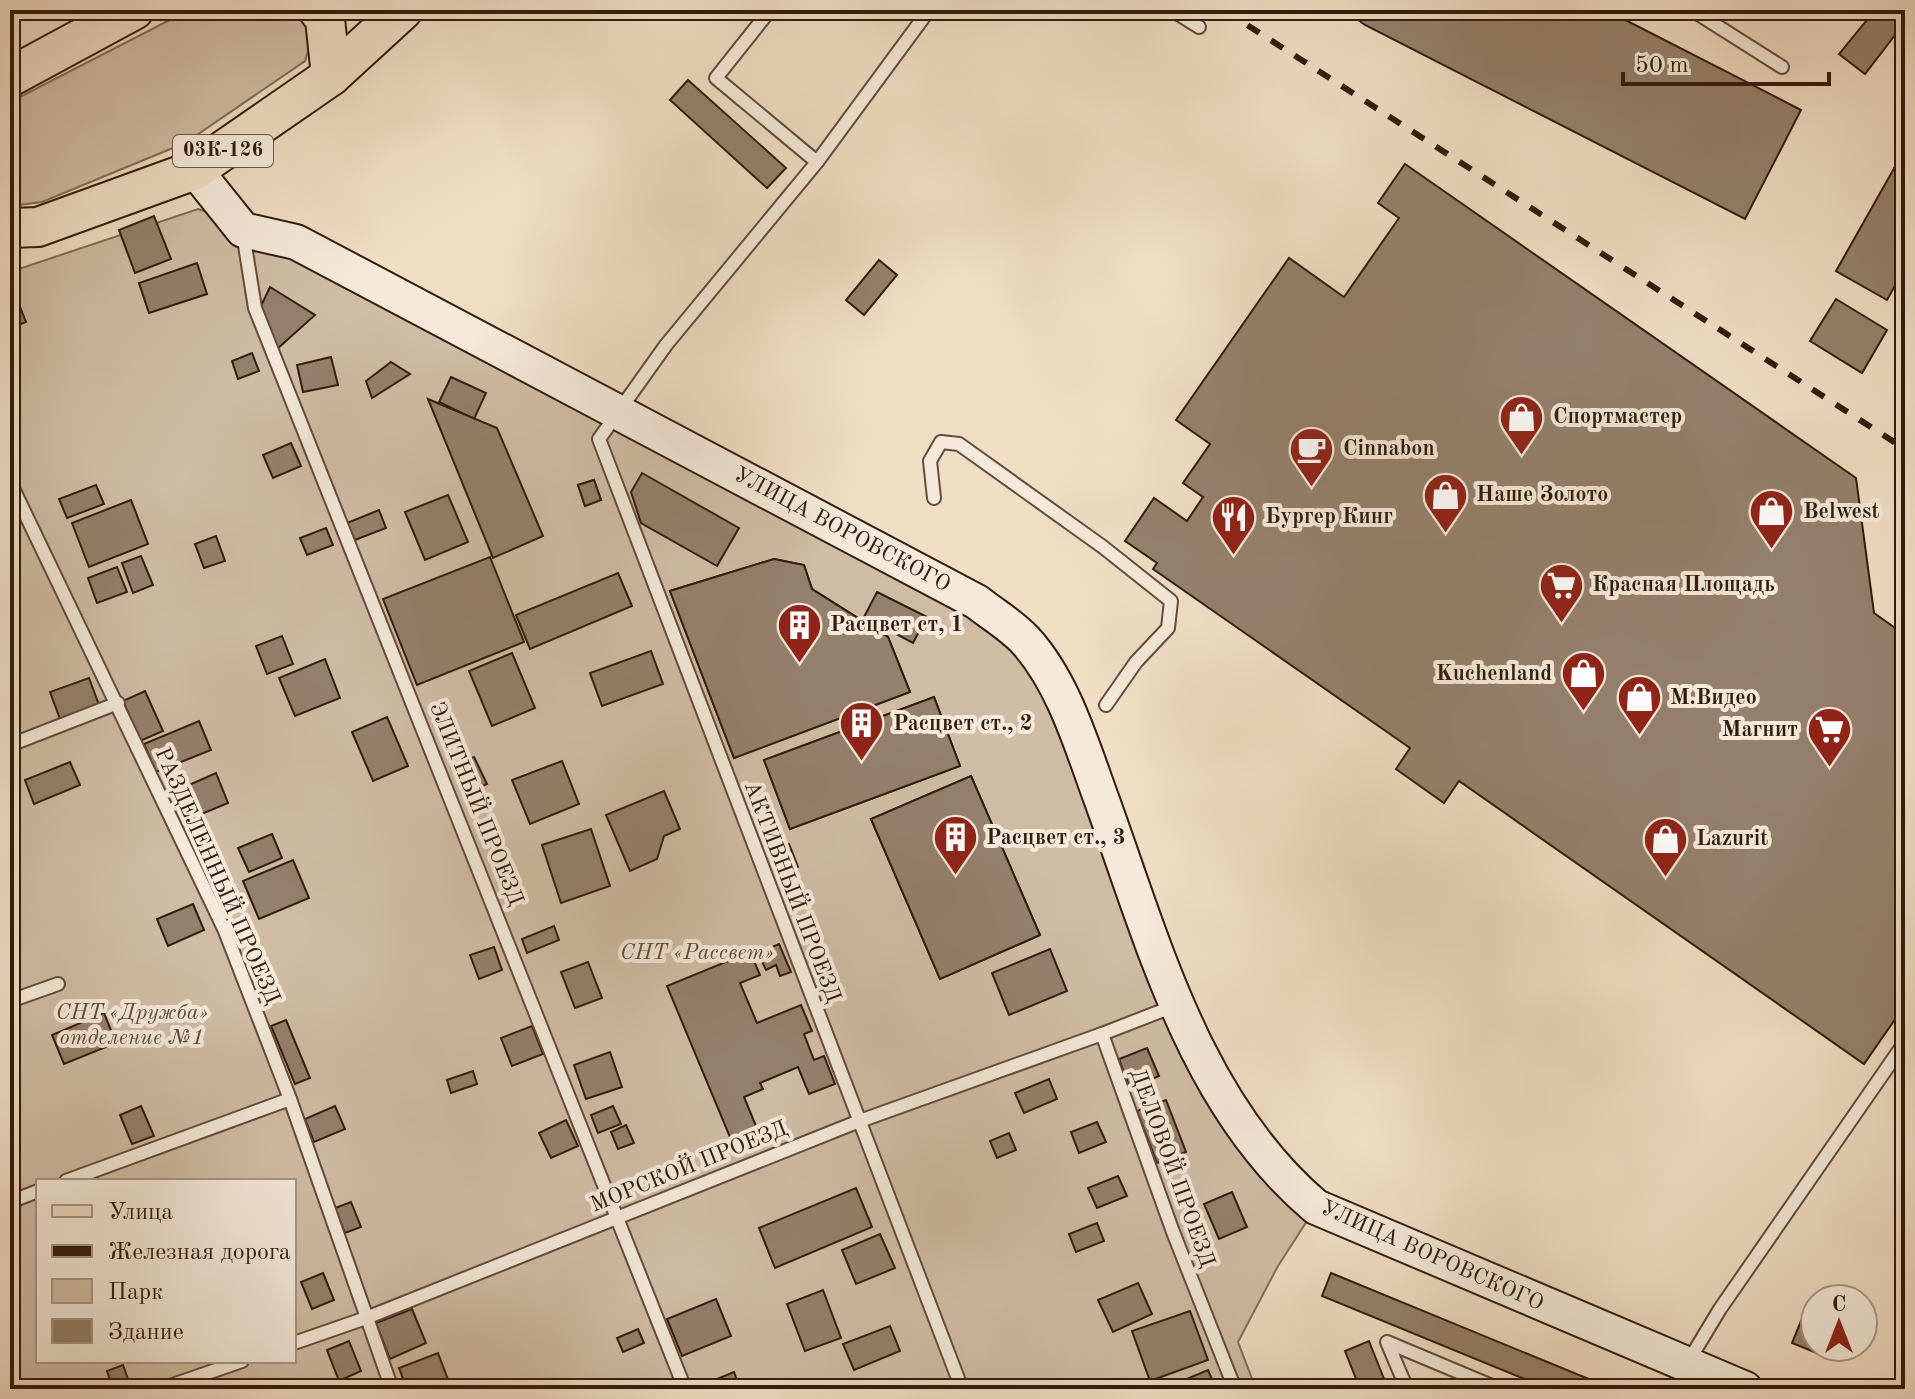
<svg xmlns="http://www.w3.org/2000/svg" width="1915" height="1399" viewBox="0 0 1915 1399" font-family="'Old Standard TT',serif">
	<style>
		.green { fill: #d0bca5; stroke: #816c59; stroke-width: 2; fill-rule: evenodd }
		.building { fill: #95806c; stroke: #321c0d; stroke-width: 2 }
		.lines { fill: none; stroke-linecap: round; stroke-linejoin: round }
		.lane-casing { stroke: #624c3b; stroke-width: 16 }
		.secondary-casing { stroke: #321c0d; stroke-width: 38 }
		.primary-casing { stroke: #321c0d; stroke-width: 42 }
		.lane { stroke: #f5e9d9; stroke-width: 12 }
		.secondary { stroke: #f5e9d9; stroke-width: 34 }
		.primary { stroke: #f0ddc4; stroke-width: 38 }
		.rail { stroke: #321c0d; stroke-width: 6; stroke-dasharray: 14 14; stroke-linecap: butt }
		.labels { text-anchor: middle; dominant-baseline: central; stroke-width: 8; stroke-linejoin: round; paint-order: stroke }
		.shield { fill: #f5e9d9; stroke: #6c5a4a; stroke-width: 2 }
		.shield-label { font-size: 20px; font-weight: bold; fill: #321c0d }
		.poi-label { font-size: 22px; font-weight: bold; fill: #321c0d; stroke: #f5e9d9; text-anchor: start }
		.street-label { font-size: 22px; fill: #321c0d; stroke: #f5e9d9 }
		.park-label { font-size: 22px; font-style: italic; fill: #614c3b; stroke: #f5e9d9 }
	</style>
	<rect width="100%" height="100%" fill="#f0ddc4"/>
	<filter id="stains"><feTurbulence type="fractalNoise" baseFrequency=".0025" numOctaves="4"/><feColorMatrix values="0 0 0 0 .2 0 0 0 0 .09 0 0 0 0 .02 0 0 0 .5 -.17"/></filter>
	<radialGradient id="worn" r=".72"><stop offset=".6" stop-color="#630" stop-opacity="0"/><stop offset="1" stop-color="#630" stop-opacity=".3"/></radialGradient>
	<g class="green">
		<path d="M189 10H302L311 41 305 61 185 143 42 202 10 206V102Z"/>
		<path d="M198 209 296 242 1025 640 1177 1006 1316 1207 1278 1266 1238 1342 1256 1389H10V272ZM38 1181H294V1361H38Z"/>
	</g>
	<g class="building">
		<path d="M1344 10H1606L1801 110 1745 219 1365 25Z"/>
		<path d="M1854 10H1905V22L1865 74 1839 54 1867 20Z"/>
		<path d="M688 80 786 168 767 188 670 100Z"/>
		<path d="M1905 149V268L1887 300 1836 271Z"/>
		<path d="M1405 164 1856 478 1874 613 1905 635V1005L1864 1064 1459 781 1444 803 1396 769 1410 748 1153 569 1157 563 1125 541 1154 498 1187 521 1203 497 1183 483 1210 444 1176 420 1289 258 1344 297 1399 218 1378 203Z"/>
		<path d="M154 216 171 259 135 273 119 230Z"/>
		<path d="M879 260 897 275 864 315 846 300Z"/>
		<path d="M197 263 207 294 149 313 139 283Z"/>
		<path d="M10 282 26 322 10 328Z"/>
		<path d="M270 287 315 315 276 350 261 306Z"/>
		<path d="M1836 299 1887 330 1862 373 1810 341Z"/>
		<path d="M252 353 259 371 238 379 232 361Z"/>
		<path d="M331 357 338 385 303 392 297 365Z"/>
		<path d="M391 362 410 374 372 398 366 381Z"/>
		<path d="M451 377 486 393 474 419 439 402Z"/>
		<path d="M428 399 497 428 543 536 493 558Z"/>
		<path d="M291 443 301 466 273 478 263 455Z"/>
		<path d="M642 473 739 528 717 566 641 523 631 492Z"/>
		<path d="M594 480 601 500 585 506 578 485Z"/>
		<path d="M594 480 601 500 585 506 578 485Z"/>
		<path d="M96 485 104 504 67 518 59 499Z"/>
		<path d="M448 495 468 542 425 560 405 512Z"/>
		<path d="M131 500 148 544 89 567 72 523Z"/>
		<path d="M379 510 386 528 355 540 347 523Z"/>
		<path d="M326 528 333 545 307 555 300 538Z"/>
		<path d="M216 536 225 561 204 568 195 544Z"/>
		<path d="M141 556 153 585 133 593 122 563Z"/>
		<path d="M490 557 524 642 417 685 383 599Z"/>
		<path d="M774 559 804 565 812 589 888 637 910 692 734 758 670 591Z"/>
		<path d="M774 559 804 565 812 589 888 637 910 692 734 758 670 591Z"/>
		<path d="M117 567 127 592 97 603 88 578Z"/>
		<path d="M618 573 632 606 530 649 516 615Z"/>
		<path d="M877 592 927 617 913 643 864 617Z"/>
		<path d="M282 636 293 664 267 674 256 646Z"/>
		<path d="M651 651 663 684 602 706 590 673Z"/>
		<path d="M512 653 535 708 492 726 469 671Z"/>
		<path d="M325 659 340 698 295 716 279 678Z"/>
		<path d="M89 678 99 705 60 719 50 692Z"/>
		<path d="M145 691 163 731 140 741 123 701Z"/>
		<path d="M934 697 960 766 790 829 764 760Z"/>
		<path d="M934 697 960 766 790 829 764 760Z"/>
		<path d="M387 717 408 766 373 781 352 732Z"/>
		<path d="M199 721 211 750 156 772 144 744Z"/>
		<path d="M474 757 487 784 464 794 451 767Z"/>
		<path d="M562 761 579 804 530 824 512 780Z"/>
		<path d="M70 762 80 785 34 804 25 780Z"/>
		<path d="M216 773 228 803 185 821 173 792Z"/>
		<path d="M971 776 1040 935 940 979 871 819Z"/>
		<path d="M971 776 1040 935 940 979 871 819Z"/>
		<path d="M664 791 680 829 664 836 657 859 630 871 606 815Z"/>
		<path d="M591 829 610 886 561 903 542 845Z"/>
		<path d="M272 834 282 858 249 872 238 848Z"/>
		<path d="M789 844 798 867 777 875 768 852Z"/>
		<path d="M293 860 309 898 259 919 243 881Z"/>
		<path d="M193 904 204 930 168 946 157 919Z"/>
		<path d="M554 926 559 940 527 953 522 939Z"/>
		<path d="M779 944 791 972 780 976 776 965 766 970 758 953Z"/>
		<path d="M494 947 502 970 479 979 470 955Z"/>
		<path d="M1050 949 1067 991 1009 1015 992 973Z"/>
		<path d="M750 952 760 975 740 983 757 1023 801 1005 812 1031 804 1034 814 1060 824 1056 835 1084 809 1094 798 1067 760 1083 763 1089 744 1097 763 1143 737 1154 667 986Z"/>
		<path d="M588 962 602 998 575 1008 561 972Z"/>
		<path d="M104 1013 116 1043 64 1064 52 1035Z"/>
		<path d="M286 1020 310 1078 295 1084 271 1026Z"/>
		<path d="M532 1026 543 1054 512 1066 501 1038Z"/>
		<path d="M1147 1048 1159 1076 1130 1088 1119 1059Z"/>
		<path d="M610 1052 622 1087 586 1099 574 1065Z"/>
		<path d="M473 1071 477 1084 451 1093 447 1080Z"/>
		<path d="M1049 1079 1057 1099 1024 1113 1015 1093Z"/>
		<path d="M1166 1100 1186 1152 1157 1163 1137 1111Z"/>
		<path d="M141 1106 154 1136 132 1144 120 1115Z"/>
		<path d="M335 1106 345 1129 314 1142 305 1119Z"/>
		<path d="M613 1106 621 1124 598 1133 591 1115Z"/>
		<path d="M566 1120 578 1146 551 1158 539 1133Z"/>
		<path d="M1097 1122 1106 1142 1079 1153 1071 1132Z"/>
		<path d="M626 1125 634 1143 618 1149 611 1132Z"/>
		<path d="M1009 1133 1016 1150 997 1158 990 1141Z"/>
		<path d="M1118 1176 1127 1196 1097 1208 1088 1188Z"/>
		<path d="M856 1188 872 1227 775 1268 759 1228Z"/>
		<path d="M1232 1192 1247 1227 1219 1239 1204 1204Z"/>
		<path d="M351 1202 361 1227 345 1233 335 1208Z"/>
		<path d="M1097 1223 1104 1241 1076 1252 1069 1234Z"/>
		<path d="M880 1234 895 1268 856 1284 842 1250Z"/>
		<path d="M323 1273 334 1300 312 1309 301 1282Z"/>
		<path d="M1331 1273 1613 1389H1549L1322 1296Z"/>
		<path d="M1138 1283 1152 1314 1113 1332 1098 1300Z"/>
		<path d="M823 1290 841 1338 805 1351 787 1304Z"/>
		<path d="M716 1299 731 1336 682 1356 667 1319Z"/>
		<path d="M412 1309 426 1343 390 1359 376 1323Z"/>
		<path d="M1190 1311 1208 1360 1150 1381 1132 1331Z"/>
		<path d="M1801 1321 1815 1327V1347H1822L1819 1354 1792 1343Z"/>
		<path d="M890 1326 900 1351 854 1370 843 1344Z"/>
		<path d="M638 1329 644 1343 623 1352 617 1338Z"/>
		<path d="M349 1341 361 1371 339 1381 327 1350Z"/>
		<path d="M1369 1341 1388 1389H1360L1345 1351Z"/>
		<path d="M438 1353 450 1385 439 1389H407L399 1368Z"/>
		<path d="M123 1365 130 1385 113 1389 107 1371Z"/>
		<path d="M1208 1370 1216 1389H1163Z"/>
		<path d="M734 1372 740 1389 695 1388Z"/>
	</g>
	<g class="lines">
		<defs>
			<g id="lane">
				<path d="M770 10 716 78 817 162"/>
				<path d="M929 10 817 162 666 345 599 439 962 1389"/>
				<path d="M1172 10 1199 27"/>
				<path d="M1692 10 1782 67"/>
				<path d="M243 233 255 308 685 1389"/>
				<path d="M10 482 225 931 290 1099 392 1389"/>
				<path d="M934 498 930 461 941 442 959 444 1103 547 1171 601 1168 628 1136 662 1106 705"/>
				<path d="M10 745 118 703"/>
				<path d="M10 1001 58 984"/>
				<path d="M1174 1006 1102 1034 1173 1232 1235 1389"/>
				<path d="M66 1181 290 1099"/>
				<path d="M10 1202 38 1191"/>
				<path d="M294 1343 366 1318 857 1122 1102 1034"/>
				<path d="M1688 1362 1720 1309 1905 1042"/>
				<path d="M161 1389 242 1361"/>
				<path d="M1407 1389 1387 1342 1499 1389"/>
			</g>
			<path id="secondary" d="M195 170 243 230 296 242 977 602C992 614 1011 625 1025 640 1063 681 1082 746 1101 798 1153 941 1195 1105 1316 1207L1745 1389"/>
			<g id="primary">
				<path d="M318 10 325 19 331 76"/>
				<path d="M10 77 134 10"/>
				<path d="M10 228 38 227 195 170 331 76 403 10"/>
			</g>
		</defs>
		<use href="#lane" class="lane-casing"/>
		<use href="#secondary" class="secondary-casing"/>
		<use href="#primary" class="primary-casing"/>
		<use href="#lane" class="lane"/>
		<use href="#secondary" class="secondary"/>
		<use href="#primary" class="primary"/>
		<path class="rail" d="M1224 10 1905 449"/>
	</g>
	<defs>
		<symbol id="shop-pin" viewBox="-11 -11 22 30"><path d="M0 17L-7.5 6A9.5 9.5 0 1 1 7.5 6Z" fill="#8f2418" stroke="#f5e9d9"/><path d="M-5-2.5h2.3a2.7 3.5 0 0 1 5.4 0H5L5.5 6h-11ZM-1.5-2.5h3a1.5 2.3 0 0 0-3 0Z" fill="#fff"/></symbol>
		<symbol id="cafe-pin" viewBox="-11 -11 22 30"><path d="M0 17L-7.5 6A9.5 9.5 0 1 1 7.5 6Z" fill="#8f2418" stroke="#f5e9d9"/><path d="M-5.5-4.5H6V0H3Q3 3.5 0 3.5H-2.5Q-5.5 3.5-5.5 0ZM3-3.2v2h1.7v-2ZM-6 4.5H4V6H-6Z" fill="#fff"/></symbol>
		<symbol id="restaurant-pin" viewBox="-11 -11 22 30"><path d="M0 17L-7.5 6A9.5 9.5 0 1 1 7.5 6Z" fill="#8f2418" stroke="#f5e9d9"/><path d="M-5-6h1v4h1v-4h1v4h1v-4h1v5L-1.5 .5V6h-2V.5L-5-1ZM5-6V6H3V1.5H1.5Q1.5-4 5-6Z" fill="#fff"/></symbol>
		<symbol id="supermarket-pin" viewBox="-11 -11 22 30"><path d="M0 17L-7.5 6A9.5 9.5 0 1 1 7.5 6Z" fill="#8f2418" stroke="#f5e9d9"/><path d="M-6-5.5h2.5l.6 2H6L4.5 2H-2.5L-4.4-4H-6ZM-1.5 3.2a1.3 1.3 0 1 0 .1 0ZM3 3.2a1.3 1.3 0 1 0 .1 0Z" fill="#fff"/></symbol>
		<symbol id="building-pin" viewBox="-11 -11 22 30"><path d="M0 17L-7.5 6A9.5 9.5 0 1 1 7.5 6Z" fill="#8f2418" stroke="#f5e9d9"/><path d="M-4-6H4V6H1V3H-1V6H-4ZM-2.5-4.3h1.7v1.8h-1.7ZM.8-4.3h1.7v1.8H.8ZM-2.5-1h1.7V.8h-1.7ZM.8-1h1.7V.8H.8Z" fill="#fff"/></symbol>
	</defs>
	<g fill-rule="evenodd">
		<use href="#shop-pin" x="1496" y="392" width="51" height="69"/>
		<use href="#cafe-pin" x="1286" y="424" width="51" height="69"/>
		<use href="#shop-pin" x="1420" y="470" width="51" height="69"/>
		<use href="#shop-pin" x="1746" y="486" width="51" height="69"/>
		<use href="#restaurant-pin" x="1208" y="492" width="51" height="69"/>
		<use href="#supermarket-pin" x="1536" y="560" width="51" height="69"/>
		<use href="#building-pin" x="774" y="600" width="51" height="69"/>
		<use href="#shop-pin" x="1558" y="648" width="51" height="69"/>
		<use href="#shop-pin" x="1614" y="672" width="51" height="69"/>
		<use href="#building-pin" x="836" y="698" width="51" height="69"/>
		<use href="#supermarket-pin" x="1804" y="704" width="51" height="69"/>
		<use href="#building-pin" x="930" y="812" width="51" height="69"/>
		<use href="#shop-pin" x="1640" y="814" width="51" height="69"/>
	</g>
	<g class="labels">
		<rect class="shield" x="173" y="135" width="100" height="32" rx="6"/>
		<g class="shield-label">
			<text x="223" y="151">03К-126</text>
		</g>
		<g class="poi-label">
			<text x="1553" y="417">Спортмастер</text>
			<text x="1343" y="449">Cinnabon</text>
			<text x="1476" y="495">Наше Золото</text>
			<text x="1803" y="512">Belwest</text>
			<text x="1265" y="517">Бургер Кинг</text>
			<text x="1592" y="585">Красная Площадь</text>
			<text x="830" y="625">Расцвет ст, 1</text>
			<text x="1552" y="674" text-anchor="end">Kuchenland</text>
			<text x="1670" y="698">М.Видео</text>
			<text x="893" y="724">Расцвет ст., 2</text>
			<text x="1798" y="730" text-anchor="end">Магнит</text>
			<text x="986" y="838">Расцвет ст., 3</text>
			<text x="1696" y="839">Lazurit</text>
		</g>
		<g class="street-label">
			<text transform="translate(842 530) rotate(28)">УЛИЦА ВОРОВСКОГО</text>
			<text transform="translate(476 804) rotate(68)">ЭЛИТНЫЙ ПРОЕЗД</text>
			<text transform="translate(217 876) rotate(66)">РАЗДЕЛЕННЫЙ ПРОЕЗД</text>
			<text transform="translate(792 892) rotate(69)">АКТИВНЫЙ ПРОЕЗД</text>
			<text transform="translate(689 1167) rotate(-22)">МОРСКОЙ ПРОЕЗД</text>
			<text transform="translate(1172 1168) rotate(70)">ДЕЛОВОЙ ПРОЕЗД</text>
			<text transform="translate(1432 1256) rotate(24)">УЛИЦА ВОРОВСКОГО</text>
		</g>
		<g class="park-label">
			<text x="697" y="953">СНТ «Рассвет»</text>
			<text x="132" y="1013">СНТ «Дружба»<tspan x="132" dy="25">отделение №1</tspan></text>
		</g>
	</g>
	<rect width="1915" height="1399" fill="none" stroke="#f0ddc4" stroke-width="40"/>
	<rect x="12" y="12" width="1891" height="1375" fill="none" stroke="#321c0d" stroke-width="4"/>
	<rect x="20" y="20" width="1875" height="1359" fill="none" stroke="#321c0d" stroke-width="2"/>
	<rect x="36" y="1179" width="260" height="184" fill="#f5e9d9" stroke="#a79787" stroke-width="2"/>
	<rect x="52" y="1205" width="40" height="12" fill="#f0ddc4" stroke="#a79787" stroke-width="2"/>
	<text x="108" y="1219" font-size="24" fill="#321c0d">Улица</text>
	<rect x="52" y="1245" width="40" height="12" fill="#321c0d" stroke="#a79787" stroke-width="2"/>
	<text x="108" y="1259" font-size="24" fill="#321c0d">Железная дорога</text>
	<rect x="52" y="1279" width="40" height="24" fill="#d0bca5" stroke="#a79787" stroke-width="2"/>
	<text x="108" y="1299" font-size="24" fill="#321c0d">Парк</text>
	<rect x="52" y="1319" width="40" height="24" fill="#95806c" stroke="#a79787" stroke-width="2"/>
	<text x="108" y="1339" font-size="24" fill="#321c0d">Здание</text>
	<g transform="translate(1839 1323)"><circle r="38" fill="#f5e9d9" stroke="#a79787" stroke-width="2"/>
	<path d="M0-6L14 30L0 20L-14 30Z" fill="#8f2418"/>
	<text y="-12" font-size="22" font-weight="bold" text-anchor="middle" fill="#321c0d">С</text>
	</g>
	<path d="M1623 72v12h206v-12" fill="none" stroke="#321c0d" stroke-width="4"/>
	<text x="1635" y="72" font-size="24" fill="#321c0d" stroke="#f5e9d9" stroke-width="6" paint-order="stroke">50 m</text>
	<rect width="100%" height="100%" filter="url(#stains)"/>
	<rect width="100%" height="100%" fill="url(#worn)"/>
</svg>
